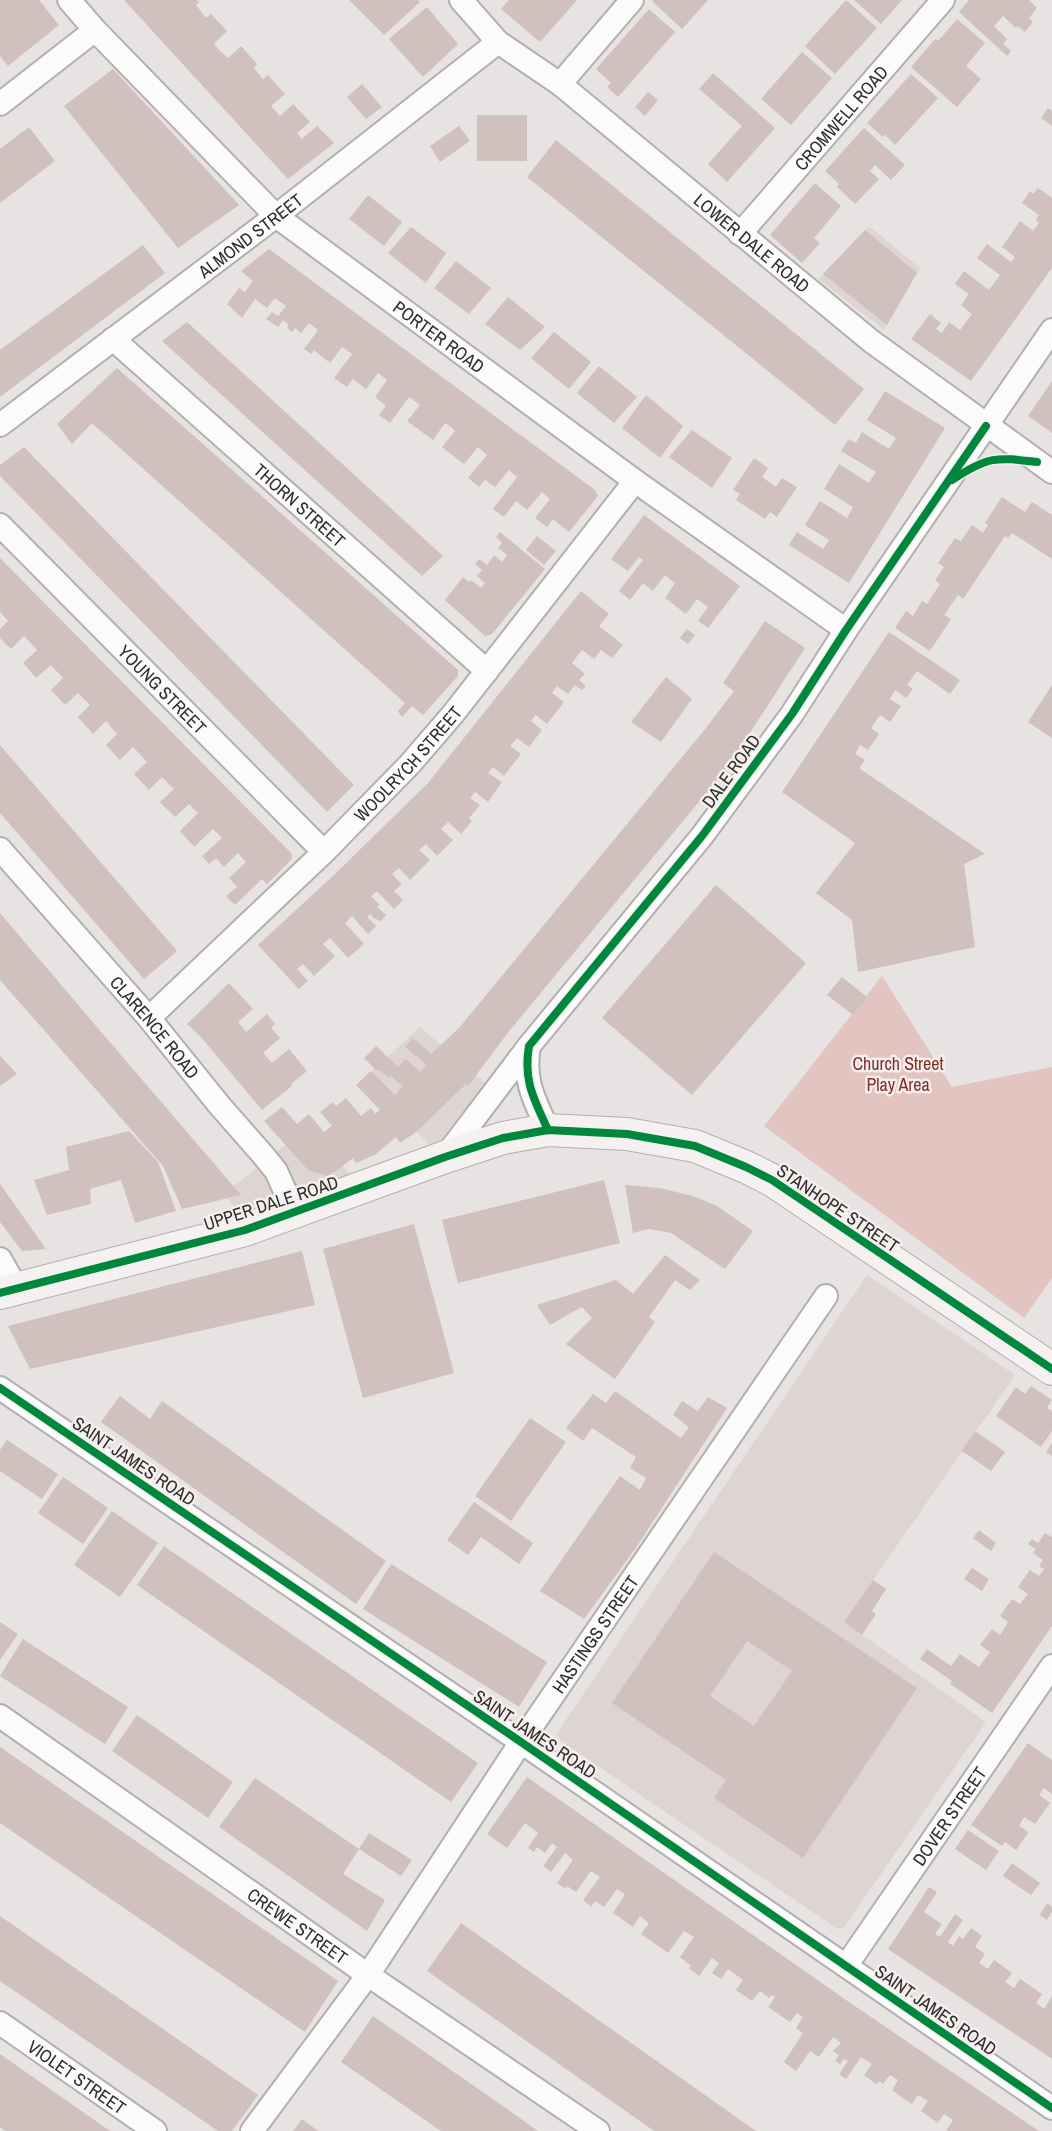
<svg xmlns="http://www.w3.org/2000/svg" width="1052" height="2131" viewBox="0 0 1052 2131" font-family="'Archivo Narrow',sans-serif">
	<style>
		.built { fill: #ded4d2 }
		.green { fill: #e2c4c0 }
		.building { fill: #d0c0be; fill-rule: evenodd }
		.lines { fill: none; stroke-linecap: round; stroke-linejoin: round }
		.street-casing { stroke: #b2afae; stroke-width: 26 }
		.secondary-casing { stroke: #b2afae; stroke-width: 34 }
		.street { stroke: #fbfbfb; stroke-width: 22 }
		.secondary { stroke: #f5f1f0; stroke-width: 32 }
		.cycleway-casing { stroke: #f5efee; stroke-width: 11 }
		.cycleway { stroke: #00873e; stroke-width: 8 }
		.labels { text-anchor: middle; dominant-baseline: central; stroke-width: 5; stroke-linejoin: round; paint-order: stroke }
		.street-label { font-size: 18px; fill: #2f2d2d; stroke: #f5efee }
		.park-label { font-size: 18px; fill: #852e28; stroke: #f5efee }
	</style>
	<rect width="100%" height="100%" fill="#e7e3e2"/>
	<g class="built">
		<path d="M869 226 920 268 884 330 819 279Z"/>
		<path d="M420 1027 490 1087 437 1153 366 1077Z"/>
		<path d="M309 1126 363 1190 248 1229 225 1193Z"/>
		<path d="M867 1275 1015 1375 844 1622 986 1722 845 1926 840 1929 836 1928 561 1741 557 1733Z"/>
	</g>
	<path class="green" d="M882 976 952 1087 1052 1067V1278L1024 1318 764 1126Z"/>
	<g class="building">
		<path d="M0 0H39L59 25 8 66 0 56Z"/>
		<path d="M124 0H197L199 2 196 5 206 18 211 14 227 31 214 44 220 51 228 58 241 46 257 64 254 68 263 79 268 75 285 94 271 106 280 116 293 104 310 122 297 133 302 139 317 126 334 143 288 179Z"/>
		<path d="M349 0H418L420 2 384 35Z"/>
		<path d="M509 0H577L540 42 501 9Z"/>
		<path d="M653 0H708L682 29 652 1Z"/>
		<path d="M846 0 877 28 835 74 805 46Z"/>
		<path d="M854 0H902L881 24Z"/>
		<path d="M969 0H1029L1037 8 1029 18 1033 22 1025 32 1018 26 1016 28 1003 16 994 26 1007 39 1003 44 1011 51 1007 56 959 12Z"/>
		<path d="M427 7 458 44 423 77 389 39Z"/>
		<path d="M649 9 675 32 618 97 607 87 611 83 596 69Z"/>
		<path d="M957 19 985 43 966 66 981 79 957 107 911 67 935 39 938 41Z"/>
		<path d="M802 52 832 78 791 125 761 99Z"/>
		<path d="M113 69 239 205 178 248 64 106Z"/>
		<path d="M713 73 775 128 727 182 708 164 742 126 699 89Z"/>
		<path d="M911 74 938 98 895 145 885 135 883 137 867 123Z"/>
		<path d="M362 84 382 107 366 119 347 97Z"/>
		<path d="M648 92 658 100 645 116 635 107Z"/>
		<path d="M1048 108 1052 111V126L1041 118Z"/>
		<rect x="477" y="115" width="50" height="46"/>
		<path d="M459 126 470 141 440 162 430 146Z"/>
		<path d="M29 127 55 161 0 203V149Z"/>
		<path d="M864 128 905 165 891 180 875 165 870 171 879 179 855 204 837 187 839 184 825 171Z"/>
		<path d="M556 140 864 389 835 425 527 177Z"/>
		<path d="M815 183 841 206 814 238 820 243 802 263 770 235Z"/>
		<path d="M1038 188 1052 198V268L971 381 911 339 930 314 941 323 936 329 942 333 949 322 960 330 972 314 961 305 969 294 955 284 964 271 989 290 1000 275 977 258 987 244 1011 262 1015 257 1002 247 1020 221 1033 231 1039 223 1036 220 1039 215 1022 203 1030 191 1033 194Z"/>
		<path d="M368 195 402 222 384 246 349 219Z"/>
		<path d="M411 227 446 253 426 283 388 253Z"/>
		<path d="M865 230 917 273 887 325 823 274Z"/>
		<path d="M143 245 165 273 0 397V350Z"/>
		<path d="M269 249 595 490 598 496 569 532 553 519 547 527 535 518 550 499 542 492 527 510 516 501 504 517 493 509 517 477 509 470 495 487 485 480 479 487 468 478 487 455 478 447 464 464 442 447 455 431 450 426 445 423 433 440 407 421 420 405 409 397 390 423 379 415 386 406 375 397 387 380 378 373 366 389 353 379 347 387 334 378 352 354 342 347 330 363 314 350 311 354 304 349 318 330 309 323 301 333 295 328 292 332 287 328 289 325 283 320 278 327 266 319 272 312 278 316 286 306 275 298 267 308 255 299 242 318 227 304 239 288 245 292 253 281 241 271Z"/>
		<path d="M456 261 491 288 469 314 434 288Z"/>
		<path d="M508 297 545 327 520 350 485 324Z"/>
		<path d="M187 322 443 556 422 576 162 341Z"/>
		<path d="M554 332 591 362 569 389 531 358Z"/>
		<path d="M599 366 637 397 614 423 577 393Z"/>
		<path d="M117 368 458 670V676L423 715 412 706 402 717 398 711 405 703 92 423 72 444 57 424Z"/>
		<path d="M1052 381V433L1028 416Z"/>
		<path d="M885 391 945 428 849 583 789 545 797 532 823 549 829 540 805 525 820 501 847 518 851 511 853 507 824 489 839 464 869 483 871 479 876 472 841 451 849 439 856 443 862 432 889 449 896 438 867 420Z"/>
		<path d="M646 395 683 426 660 458 622 428Z"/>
		<path d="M692 430 732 458 712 488 669 457Z"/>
		<path d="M24 447 354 785 327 812 0 476V465Z"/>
		<path d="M754 458 768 468 762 477 776 487 782 478 797 487 777 517 770 512 765 519 736 500 740 494 733 490Z"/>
		<path d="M1002 497 1025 512 1032 502 1052 515V559L1012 533 1008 538 1005 536 963 599 958 595 944 615 951 619 930 651 895 628 906 611 913 616 922 601 927 604 940 584 935 580 944 567 938 563 955 538 961 541 972 525 983 533 988 525 985 523Z"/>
		<path d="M644 515 740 586 708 628 698 621 708 607 697 599 686 614 665 598 675 583 665 575 653 591 643 583 630 600 619 591 643 560 639 557 628 571 611 559Z"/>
		<path d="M500 532 545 569 492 634 485 636 445 600 463 577 469 582 471 580 481 588 485 583 477 576 482 570 475 564 479 559 487 565 494 555 502 562 507 555 498 548 502 543 496 537Z"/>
		<path d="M537 536 556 551 544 565 526 550Z"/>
		<path d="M0 558 292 854 291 860 267 884 262 879 235 905 226 896 237 887 229 878 246 862 238 853 224 867 216 858 209 864 202 856 222 838 213 829 194 847 180 831 198 813 189 804 175 817 160 802 174 789 162 777 149 790 134 774 147 762 133 747 120 760 106 745 117 734 106 721 93 734 78 717 90 705 78 693 65 705 51 690 63 678 51 665 36 678 23 663 37 650 24 636 11 649 0 638V629L8 621 0 612Z"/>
		<path d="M581 591 609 614 599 626 623 645 612 658 601 650 594 659 582 650 572 663 585 674 579 680 586 686 582 690 575 685 568 694 557 686 552 693 564 702 547 724 536 715 533 718 531 721 542 730 529 747 517 738 510 746 521 754 504 776 493 767 488 773 502 782 488 802 475 792 470 798 480 805 469 818 472 821 461 834 448 822 441 829 453 840 437 856 426 844 419 850 430 860 410 880 399 868 392 874 402 884 394 891 403 900 394 909 377 891 371 896 380 905 377 907 386 915 381 921 375 919 370 914 367 917 376 926 368 934 352 916 345 923 364 944 348 958 330 938 323 944 335 956 314 976 303 964 297 969 308 981 299 989 258 945 334 875 428 783Z"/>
		<path d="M765 621 805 648 727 768 510 1030 468 1086 466 1084 416 1132 400 1143 396 1137 376 1154 356 1163 353 1158 336 1171 327 1176 308 1170 264 1121 282 1107 297 1124 309 1114 324 1132 332 1126 320 1112 333 1102 336 1106 346 1098 361 1116 371 1108 375 1114 380 1110 356 1085 371 1071 395 1095 403 1086 390 1076 389 1078 378 1069 377 1071 364 1058 376 1046 398 1067 406 1059 420 1072 427 1065 405 1047 413 1038 431 1054 459 1028 706 728 734 691 723 683Z"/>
		<path d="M687 629 695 635 688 644 680 638Z"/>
		<path d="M889 632 960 680 950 694 917 671 907 685 913 689 906 698 895 690 890 699 901 706 890 722 880 715 871 728 879 734 868 750 860 745 855 754 865 760 859 768 985 854 964 864 975 947 858 972 852 920 816 893 855 843 782 792Z"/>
		<path d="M666 677 692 699 661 742 631 722Z"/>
		<path d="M1052 685V738L1028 722Z"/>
		<path d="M0 745 177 951 144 979 0 813Z"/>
		<path d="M716 885 806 963 692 1095 602 1018Z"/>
		<path d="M0 913 108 1040 241 1195 182 1209 163 1166 0 980Z"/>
		<path d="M842 977 867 997 853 1015 827 995Z"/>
		<path d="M229 983 253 1009 238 1022 246 1032 267 1014 275 1024 271 1028 280 1038 263 1053 272 1063 289 1049 307 1071 291 1084 292 1086 262 1110 200 1036 187 1024Z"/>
		<path d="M0 1056 17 1074 0 1086Z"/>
		<path d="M129 1131 158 1162 176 1211 135 1223 121 1180 90 1189 91 1204 47 1215 34 1180 69 1170 66 1147Z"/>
		<path d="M604 1180 620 1243 458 1283 442 1220Z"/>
		<path d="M0 1184 46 1249 22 1251 0 1222Z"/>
		<path d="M625 1185 659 1188 693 1196 717 1206 753 1231 725 1269 671 1233 649 1229 633 1233Z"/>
		<path d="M414 1224 454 1373 363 1398 323 1249Z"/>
		<path d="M302 1251 315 1305 30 1369 8 1326Z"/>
		<path d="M665 1255 700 1280 690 1290 675 1280 649 1317 655 1322 615 1379 566 1344 592 1318 582 1307 550 1325 537 1305 616 1280 633 1294Z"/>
		<path d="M1031 1386 1052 1400 1047 1408 1052 1411V1431L1041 1447 996 1416 1016 1387 1025 1394Z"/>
		<path d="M615 1391 681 1438 689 1427 673 1415 682 1401 698 1411 708 1397 727 1408 635 1549 584 1619 540 1591 620 1476 640 1490 646 1478 630 1468 636 1457 592 1428 583 1441 566 1428 593 1394 606 1403Z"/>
		<path d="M120 1396 150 1419 162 1401 386 1561 356 1604 101 1422Z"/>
		<path d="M530 1418 566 1442 511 1521 475 1496Z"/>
		<path d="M975 1431 1005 1452 991 1471 962 1451Z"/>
		<path d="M7 1440 58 1474 42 1499 0 1471V1450Z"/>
		<path d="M1052 1443V1456L1046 1452Z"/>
		<path d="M63 1477 108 1508 83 1544 38 1513Z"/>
		<path d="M474 1502 533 1543 519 1564 481 1537 468 1555 447 1540Z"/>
		<path d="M112 1511 158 1543 120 1597 74 1565Z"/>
		<path d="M979 1530 996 1543 991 1551 973 1538Z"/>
		<path d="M1045 1533 1052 1537V1626L992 1713 950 1684 952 1681 920 1659 927 1649 951 1666 960 1654 979 1667 990 1652 980 1645 992 1629 1000 1635 1004 1629 1008 1622 1000 1616 1012 1599 1020 1604 1028 1594 1018 1587 1030 1570 1039 1576 1044 1569 1039 1566 1043 1560 1033 1553 1036 1549 1028 1544 1032 1539 1038 1543Z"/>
		<path d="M164 1546 478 1763 451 1802 137 1585Z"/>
		<path d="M714 1552 917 1688 803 1858 714 1798 726 1780 612 1703ZM747 1641 792 1671 754 1726 710 1696Z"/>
		<path d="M391 1564 547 1662 519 1707 363 1609Z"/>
		<path d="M972 1568 989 1579 982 1591 964 1579Z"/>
		<path d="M873 1580 886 1589 872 1611 876 1614 862 1635 844 1622Z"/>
		<path d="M0 1622 18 1634 0 1660Z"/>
		<path d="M23 1639 128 1707 105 1744 0 1676Z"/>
		<path d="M137 1715 233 1782 208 1818 112 1751Z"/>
		<path d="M1028 1743 1052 1760V1794L1044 1788 1039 1795 1050 1803 1035 1824 1024 1817 1019 1826 1029 1832 1016 1850 1005 1842 1002 1846 971 1825Z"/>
		<path d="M0 1747 338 1981 305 2032 0 1823Z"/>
		<path d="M527 1777 846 2000 1039 2131H946L953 2120 944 2114 938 2123 921 2111 928 2101 918 2095 912 2104 901 2097 892 2090 898 2080 890 2075 883 2084 879 2081 877 2084 872 2081 864 2075 872 2064 861 2057 846 2079 839 2074 848 2061 844 2059 840 2064 835 2061 839 2055 833 2051 841 2043 833 2037 819 2057 810 2051 796 2071 784 2062 803 2033 796 2028 803 2017 797 2013 790 2022 768 2007 775 1997 772 1995 769 1998 760 1991 752 2001 736 1990 743 1980 728 1969 721 1979 712 1973 719 1963 712 1958 699 1976 689 1968 691 1966 680 1957 694 1937 684 1931 668 1953 641 1934 649 1923 640 1916 633 1927 613 1913 625 1894 617 1889 604 1907 595 1901 591 1907 583 1900 600 1877 591 1871 576 1892 567 1886 566 1889 557 1883 573 1860 565 1853 551 1872 543 1866 557 1847 552 1843 545 1853 537 1847 534 1852 528 1848 538 1833 525 1823 507 1848 487 1834Z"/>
		<path d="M255 1778 359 1849 343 1874 385 1900 367 1931 219 1827Z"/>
		<path d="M968 1830 999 1851 986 1870 955 1849Z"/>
		<path d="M369 1833 412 1860 401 1876 359 1849Z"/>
		<path d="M1012 1863 1040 1883 1031 1895 1003 1876Z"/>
		<path d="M929 1887 937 1892 924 1912 942 1924 935 1934 940 1937 955 1914 963 1920 948 1942 953 1946 959 1936 963 1939 971 1928 982 1936 975 1947 985 1954 979 1963 988 1969 994 1960 1012 1973 1005 1982 1014 1988 1020 1979 1042 1994 1036 2003 1044 2009 1052 1996V2059L888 1949Z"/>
		<path d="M1047 1903 1052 1907V1912L1047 1920 1040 1915Z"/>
		<path d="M0 1916 258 2095 232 2131H218L0 1981Z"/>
		<path d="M461 1923 756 2131H654L427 1971Z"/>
		<path d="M373 2016 500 2104 538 2131H441L341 2062Z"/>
		<path d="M0 2054 110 2131H5L0 2127Z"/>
		<path d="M302 2119 318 2131H293Z"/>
	</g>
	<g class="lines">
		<defs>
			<g id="street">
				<path id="s1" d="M69 0 95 30 276 216 635 481 846 630"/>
				<path id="s2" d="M461 0 498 42 560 84 871 341 1052 472"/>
				<path d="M560 84 632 0"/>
				<path d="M0 104 95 30"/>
				<path id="s3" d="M740 234 943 0"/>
				<path id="s4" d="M113 339 487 671"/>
				<path id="s5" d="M0 425 276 216 498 42"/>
				<path id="s6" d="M0 525 324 852"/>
				<path id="s7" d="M0 849 149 1018 220 1106 263 1155 276 1171 295 1213"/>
				<path id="s8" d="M149 1018 324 852 410 764 453 714 635 481"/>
				<path d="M529 1046C523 1081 534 1099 548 1130"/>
				<path d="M445 1157 529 1046 702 836 792 714 846 630 1052 330"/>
				<path d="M0 1259 17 1289"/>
				<path d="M0 1388 521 1742 1052 2108"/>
				<path id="s9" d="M0 1716 368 1975 598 2131"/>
				<path id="s10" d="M846 1966 1052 1666"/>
				<path id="s11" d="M0 2023 155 2131"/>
				<path id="s12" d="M252 2131 368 1975 521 1742 826 1296"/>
			</g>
			<path id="secondary" d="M0 1293 245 1230 445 1157 503 1138 548 1130 627 1134 695 1146 746 1167 772 1180 1052 1369"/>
		</defs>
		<use href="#street" class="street-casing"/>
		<use href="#secondary" class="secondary-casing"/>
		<use href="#street" class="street"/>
		<use href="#secondary" class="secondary"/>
		<defs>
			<g id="cycleway">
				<path d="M952 480C988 456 996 457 1037 462"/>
				<path d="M548 1130C534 1099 523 1081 529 1046L702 836 792 714 846 630 986 426"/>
				<path d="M0 1293 245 1230 445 1157 503 1138 548 1130 627 1134 695 1146 746 1167 772 1180 1052 1369"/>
				<path d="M0 1388 521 1742 1052 2108"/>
			</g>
		</defs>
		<use href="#cycleway" class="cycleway-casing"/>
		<use href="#cycleway" class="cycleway"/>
	</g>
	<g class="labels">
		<g class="street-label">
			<text stroke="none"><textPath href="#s3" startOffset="154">CROMWELL ROAD</textPath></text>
			<text stroke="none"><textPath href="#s5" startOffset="314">ALMOND STREET</textPath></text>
			<text stroke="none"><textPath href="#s2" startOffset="380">LOWER DALE ROAD</textPath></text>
			<text stroke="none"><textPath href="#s1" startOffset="502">PORTER ROAD</textPath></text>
			<text stroke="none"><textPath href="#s4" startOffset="250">THORN STREET</textPath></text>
			<text stroke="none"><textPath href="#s6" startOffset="231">YOUNG STREET</textPath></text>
			<text stroke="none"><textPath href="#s8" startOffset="363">WOOLRYCH STREET</textPath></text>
			<text transform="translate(731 771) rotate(-54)">DALE ROAD</text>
			<text stroke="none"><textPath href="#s7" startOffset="236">CLARENCE ROAD</textPath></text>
			<text transform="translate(271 1203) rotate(-18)">UPPER DALE ROAD</text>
			<text transform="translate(838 1208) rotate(34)">STANHOPE STREET</text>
			<text transform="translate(134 1461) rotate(34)">SAINT JAMES ROAD</text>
			<text stroke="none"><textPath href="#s12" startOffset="604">HASTINGS STREET</textPath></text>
			<text transform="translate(535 1734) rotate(34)">SAINT JAMES ROAD</text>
			<text stroke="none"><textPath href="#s10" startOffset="182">DOVER STREET</textPath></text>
			<text stroke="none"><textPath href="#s9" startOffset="364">CREWE STREET</textPath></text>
			<text transform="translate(936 2010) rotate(35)">SAINT JAMES ROAD</text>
			<text stroke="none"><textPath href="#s11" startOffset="94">VIOLET STREET</textPath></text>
		</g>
		<g class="park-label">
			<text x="898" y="1063">Church Street<tspan x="898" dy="21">Play Area</tspan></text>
		</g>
	</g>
</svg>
